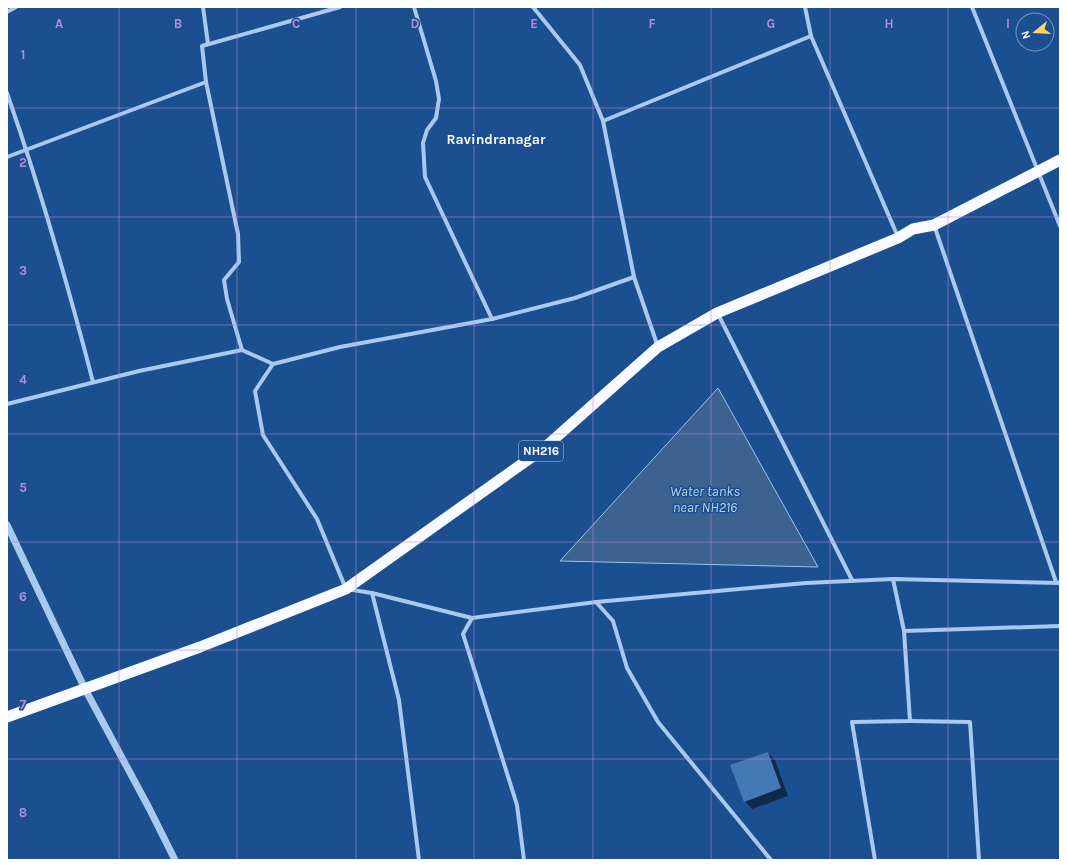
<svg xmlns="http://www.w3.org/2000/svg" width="1067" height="867" viewBox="0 0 1067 867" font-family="Karla,sans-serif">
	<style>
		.water { fill: #3c6290; stroke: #9cc4f0 }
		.shadow { fill: #0007 }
		.building { fill: #4478b7 }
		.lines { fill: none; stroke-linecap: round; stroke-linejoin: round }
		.minor { stroke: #a9c9ee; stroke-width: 4 }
		.tertiary { stroke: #a9c9ee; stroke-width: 7 }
		.trunk { stroke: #f8faff; stroke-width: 11 }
		.grid { fill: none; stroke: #b68bdc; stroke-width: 1; stroke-opacity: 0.55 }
		.labels { text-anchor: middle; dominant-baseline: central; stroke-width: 3; stroke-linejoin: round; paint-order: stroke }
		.shield { fill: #1b4f8f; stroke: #bbcadd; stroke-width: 1 }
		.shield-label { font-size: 12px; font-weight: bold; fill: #fff }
		.neighbourhood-label { font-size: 14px; font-weight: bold; fill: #fff; stroke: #1b4f8f }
		.water-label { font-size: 14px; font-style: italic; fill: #b5d3f5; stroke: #1b4f8f }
		.grid-label { font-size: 13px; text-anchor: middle; font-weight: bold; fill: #b68bdc; stroke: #1b4f8f; stroke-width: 3; stroke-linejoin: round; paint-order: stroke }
	</style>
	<rect width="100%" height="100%" fill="#1b4f8f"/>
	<path class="water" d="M718 388 818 567 560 561Z"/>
	<path class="shadow" d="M768 753 775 760 788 796 752 809 745 801Z"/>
	<path class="building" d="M768 752 781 788 744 802 730 765Z"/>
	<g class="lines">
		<g class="minor">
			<path d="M203 7 208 44"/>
			<path d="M414 7 436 81 439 99 436 118 427 130 423 143 425 177 492 319"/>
			<path d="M533 7 580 65 603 121 634 277"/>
			<path d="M805 7 811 36"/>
			<path d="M972 7 1060 226"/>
			<path d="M7 12 16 7"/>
			<path d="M7 93C40 188 68 285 93 382"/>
			<path d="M603 121 811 36 898 237"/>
			<path d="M7 157 206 82"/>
			<path d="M934 225 1056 582"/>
			<path d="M718 314 852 580"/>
			<path d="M242 350 227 299 224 280 239 262 238 234 206 82 202 46 340 7"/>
			<path d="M273 364 340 347 492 319 575 298 634 277 658 347"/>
			<path d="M7 404 139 371 242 350 273 364 255 391 263 435 317 519 346 589 372 593 472 618 596 602 806 583 893 579 1060 583"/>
			<path d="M893 579 904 631 1060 626"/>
			<path d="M372 593 399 700 419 860"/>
			<path d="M596 602 613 621 627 668 658 722 771 860"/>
			<path d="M472 618 463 634 517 805 524 860"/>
			<path d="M910 721 970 722 979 860"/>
			<path d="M875 860 852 722 910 721 904 631"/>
		</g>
		<path class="tertiary" d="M7 525 85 689 149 808 175 860"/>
		<path class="trunk" d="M7 717 200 647 346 589 543 449 658 347 717 313 898 238 913 229 934 225 1060 160"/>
	</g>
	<path class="grid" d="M119 7V860M237 7V860M356 7V860M474 7V860M593 7V860M711 7V860M830 7V860M948 7V860M7 108H1060M7 217H1060M7 325H1060M7 434H1060M7 542H1060M7 650H1060M7 759H1060"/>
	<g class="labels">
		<rect class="shield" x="519" y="441" width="44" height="20" rx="3"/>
		<g class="shield-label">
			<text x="541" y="451">NH216</text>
		</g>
		<g class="neighbourhood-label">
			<text x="496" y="139">Ravindranagar</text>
		</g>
		<g class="water-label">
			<text x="705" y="491">Water tanks<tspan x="705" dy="16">near NH216</tspan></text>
		</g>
	</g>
	<g class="grid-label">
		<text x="59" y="28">A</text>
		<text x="178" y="28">B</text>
		<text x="296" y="28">C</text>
		<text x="415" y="28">D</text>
		<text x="534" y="28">E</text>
		<text x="652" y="28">F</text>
		<text x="771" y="28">G</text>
		<text x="889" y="28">H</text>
		<text x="1008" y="28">I</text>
		<text x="23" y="59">1</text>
		<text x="23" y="167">2</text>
		<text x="23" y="275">3</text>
		<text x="23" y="384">4</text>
		<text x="23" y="492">5</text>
		<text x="23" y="601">6</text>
		<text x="23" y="709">7</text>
		<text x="23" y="817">8</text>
	</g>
	<rect width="1067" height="867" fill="none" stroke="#ffffff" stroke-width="16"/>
	<g transform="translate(1035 32) rotate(252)"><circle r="19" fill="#1b4f8f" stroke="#7695bc"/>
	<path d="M0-3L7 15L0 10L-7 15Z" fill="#ffd166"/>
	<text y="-6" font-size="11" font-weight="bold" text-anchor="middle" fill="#ffffff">N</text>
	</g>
</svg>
